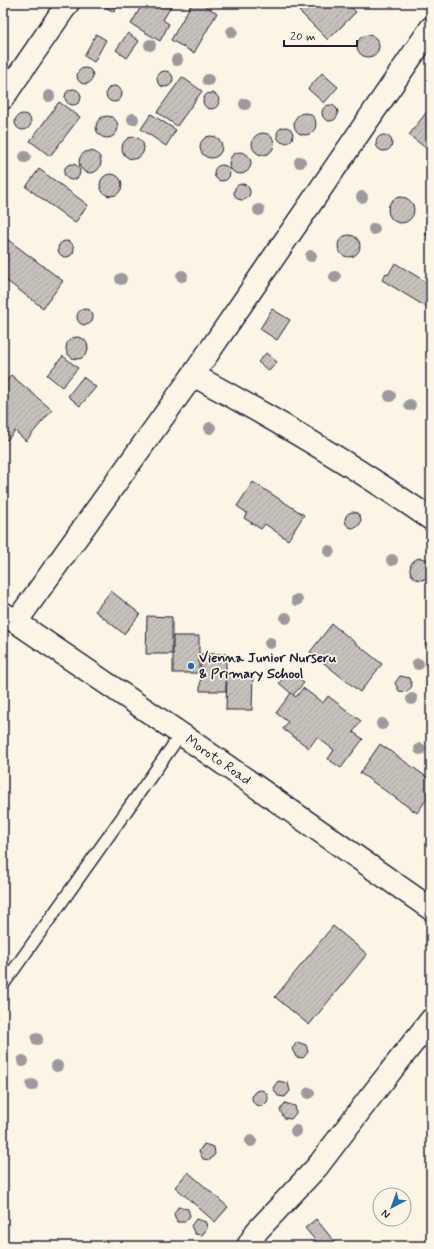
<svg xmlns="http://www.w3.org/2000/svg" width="434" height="1249" viewBox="0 0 434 1249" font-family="Mynerve,sans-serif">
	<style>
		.building { fill: url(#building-hatch); stroke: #22223b }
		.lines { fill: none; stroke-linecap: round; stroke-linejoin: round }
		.service-casing { stroke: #22223b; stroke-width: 14 }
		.minor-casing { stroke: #22223b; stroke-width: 25 }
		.secondary-casing { stroke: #22223b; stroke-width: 25 }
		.service { stroke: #fcf5e5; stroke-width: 11 }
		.minor { stroke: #fcf5e5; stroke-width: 22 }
		.secondary { stroke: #fcf5e5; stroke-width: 22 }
		.tree { fill: #9d9a9b }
		.poi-dot { fill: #1f6fb2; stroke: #fcf5e5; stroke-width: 1.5 }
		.labels { text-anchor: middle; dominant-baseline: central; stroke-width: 3.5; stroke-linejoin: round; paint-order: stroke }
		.poi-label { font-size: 14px; font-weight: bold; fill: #22223b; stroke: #fcf5e5; text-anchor: start }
		.street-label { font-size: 14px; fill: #22223b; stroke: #fcf5e5 }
	</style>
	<defs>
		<pattern id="building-hatch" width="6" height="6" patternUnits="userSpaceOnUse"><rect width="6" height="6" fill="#c6c1bb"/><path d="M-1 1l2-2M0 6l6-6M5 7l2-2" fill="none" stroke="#aaa6a2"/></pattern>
	</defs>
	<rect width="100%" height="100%" fill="#fcf5e5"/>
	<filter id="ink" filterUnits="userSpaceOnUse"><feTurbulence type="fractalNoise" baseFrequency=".025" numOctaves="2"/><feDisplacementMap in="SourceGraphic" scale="8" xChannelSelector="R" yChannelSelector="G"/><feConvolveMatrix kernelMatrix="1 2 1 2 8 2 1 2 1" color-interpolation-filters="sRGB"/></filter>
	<g filter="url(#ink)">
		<g class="building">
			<path d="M98 3H119L114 12Z"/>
			<path d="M143 3H173L163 20 169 24 160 41 131 24Z"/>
			<path d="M192 3H200L217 13 194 53 171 40Z"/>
			<path d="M306 3H346L356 12 328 40 299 11Z"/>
			<path d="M128 33 139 41 127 58 116 50Z"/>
			<path d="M96 34 106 40 94 62 84 56Z"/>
			<circle cx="368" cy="46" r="11"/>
			<circle cx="85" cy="76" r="8"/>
			<circle cx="165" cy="79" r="8"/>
			<path d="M322 73 338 87 324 103 308 89Z"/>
			<path d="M182 77 202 91 177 126 157 112Z"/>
			<circle cx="114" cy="94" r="8"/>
			<circle cx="73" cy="97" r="8"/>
			<circle cx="211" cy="101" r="8"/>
			<path d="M59 102 80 117 50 156 30 141Z"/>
			<circle cx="330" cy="113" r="8"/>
			<path d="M429 109 431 110V152L409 135Z"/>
			<circle cx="305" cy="124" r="11"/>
			<path d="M151 114 176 130 166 146 141 129Z"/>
			<circle cx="23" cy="122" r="8"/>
			<circle cx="107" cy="127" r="11"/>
			<circle cx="285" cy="135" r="8"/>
			<circle cx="263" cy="144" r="11"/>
			<circle cx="384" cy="143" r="8"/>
			<circle cx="211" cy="147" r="11"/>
			<circle cx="133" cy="148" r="11"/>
			<circle cx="90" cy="162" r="11"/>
			<circle cx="240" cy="163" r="11"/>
			<circle cx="72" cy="172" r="8"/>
			<circle cx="222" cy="173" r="8"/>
			<path d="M39 169 88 205 75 223 26 187Z"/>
			<circle cx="111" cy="185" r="11"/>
			<circle cx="242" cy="192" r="8"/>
			<circle cx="401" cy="210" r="13"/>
			<path d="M431 225V238L425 234Z"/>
			<circle cx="349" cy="246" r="11"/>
			<path d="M3 236 63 281 43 308 3 278Z"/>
			<circle cx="66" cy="249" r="8"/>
			<path d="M395 263 431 285V310L382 280 386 273 388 275Z"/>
			<circle cx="85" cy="317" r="8"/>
			<path d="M272 309 290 320 277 340 260 329Z"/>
			<circle cx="77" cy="348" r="11"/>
			<path d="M266 353 277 362 269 371 258 362Z"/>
			<path d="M63 356 78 368 62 387 47 375Z"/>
			<path d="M431 359V374L427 370V364Z"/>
			<path d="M11 375 52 410 26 441 15 431 7 440 3 437V385Z"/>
			<path d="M83 377 96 387 80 406 68 396Z"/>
			<path d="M253 482 304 515 288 540 265 524 261 529 244 518 247 513 237 506Z"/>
			<circle cx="353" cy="520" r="8"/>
			<circle cx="421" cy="569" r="11"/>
			<path d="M111 591 140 614 124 634 95 611Z"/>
			<path d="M147 616 172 617V654H146Z"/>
			<path d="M332 624 382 664 360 692 310 652Z"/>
			<rect x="173" y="636" width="26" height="37"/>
			<path d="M430 637H431V652L425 644Z"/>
			<path d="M201 654H226V691H200Z"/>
			<path d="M290 671 304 683 293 695 279 683Z"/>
			<path d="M227 673H253L252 710H226Z"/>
			<path d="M400 676 410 678 412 686 407 692 399 691 395 683Z"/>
			<path d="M303 688 323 703 328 696 361 721 353 732 363 739 341 768 328 759 334 750 317 737 309 748 283 729 288 722 276 713 291 693 296 697Z"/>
			<path d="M380 744 431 780V793L417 813 360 773Z"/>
			<path d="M333 926 367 954 309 1025 275 997Z"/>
			<path d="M297 1042 306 1045 308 1052 303 1058 296 1057 292 1049Z"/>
			<path d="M278 1081 288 1083 290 1091 285 1097 278 1096 273 1088Z"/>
			<circle cx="260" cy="1098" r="8"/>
			<path d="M285 1103 295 1106 296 1113 291 1119 284 1118 280 1110Z"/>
			<path d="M204 1144 214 1147 215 1154 210 1160 203 1159 199 1151Z"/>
			<path d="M188 1172 228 1207 215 1222 175 1187Z"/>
			<path d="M178 1207 188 1209 190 1216 185 1222H177L174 1214Z"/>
			<path d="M196 1219 206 1222 207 1229 202 1235 195 1234 191 1226Z"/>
			<path d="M316 1219 338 1246H320L305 1228Z"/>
		</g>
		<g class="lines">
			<defs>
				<path id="service" d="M3 985 181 734"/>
				<g id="minor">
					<path d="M3 98 68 3"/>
					<path d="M193 375C275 419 355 466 431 519"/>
					<path d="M16 622 193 375 431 28"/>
					<path d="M248 1246 257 1231 317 1167 368 1100 431 1020"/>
				</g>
				<path id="secondary" d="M3 613 181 734 431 909"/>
			</defs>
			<use href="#service" class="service-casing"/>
			<use href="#minor" class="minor-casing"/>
			<use href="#secondary" class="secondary-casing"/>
			<use href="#service" class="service"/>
			<use href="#minor" class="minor"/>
			<use href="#secondary" class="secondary"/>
		</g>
		<g class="tree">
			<circle cx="232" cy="32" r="6"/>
			<circle cx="150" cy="45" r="6"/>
			<circle cx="177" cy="60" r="6"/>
			<circle cx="208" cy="80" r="6"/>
			<circle cx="49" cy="96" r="6"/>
			<circle cx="245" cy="104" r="6"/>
			<circle cx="133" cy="119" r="6"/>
			<circle cx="25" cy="157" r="6"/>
			<circle cx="300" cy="162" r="6"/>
			<circle cx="362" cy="197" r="6"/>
			<circle cx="259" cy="210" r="6"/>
			<circle cx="374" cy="229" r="6"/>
			<circle cx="311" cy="256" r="6"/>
			<circle cx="182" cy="276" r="6"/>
			<circle cx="335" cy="277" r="6"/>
			<circle cx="121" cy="279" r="6"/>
			<circle cx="390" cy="396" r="6"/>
			<circle cx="410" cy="405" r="6"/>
			<circle cx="210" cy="428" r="6"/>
			<circle cx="329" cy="551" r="6"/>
			<circle cx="392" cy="560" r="6"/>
			<circle cx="297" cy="600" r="6"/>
			<circle cx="286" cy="618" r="6"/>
			<circle cx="270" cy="643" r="6"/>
			<circle cx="418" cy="664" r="6"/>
			<circle cx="412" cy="699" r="6"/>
			<circle cx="382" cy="724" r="6"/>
			<circle cx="420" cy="749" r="6"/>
			<circle cx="37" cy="1039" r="6"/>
			<circle cx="23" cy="1061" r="6"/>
			<circle cx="57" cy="1066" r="6"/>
			<circle cx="32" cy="1085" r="6"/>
			<circle cx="309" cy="1093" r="6"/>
			<circle cx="296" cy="1131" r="6"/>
			<circle cx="251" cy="1141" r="6"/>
		</g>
	</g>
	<circle class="poi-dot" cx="191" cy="666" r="4"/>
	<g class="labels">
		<g class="poi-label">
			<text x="199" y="658">Vienna Junior Nurseru<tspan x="199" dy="16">&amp; Primary School</tspan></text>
		</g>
		<g class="street-label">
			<text transform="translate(218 760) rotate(35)">Moroto Road</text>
		</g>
	</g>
	<rect width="434" height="1249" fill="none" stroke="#fcf5e5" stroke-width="16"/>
	<rect x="8" y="8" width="418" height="1233" fill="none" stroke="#22223b" stroke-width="1.5" filter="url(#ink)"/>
	<g transform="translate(392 1207) rotate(221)"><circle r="19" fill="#fcf5e5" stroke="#a5a1a1"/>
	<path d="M0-3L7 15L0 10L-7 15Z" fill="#1f6fb2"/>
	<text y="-6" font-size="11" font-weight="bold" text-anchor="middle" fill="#22223b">N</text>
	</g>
	<path d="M284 40v6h73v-6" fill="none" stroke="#22223b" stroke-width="2"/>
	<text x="290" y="40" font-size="12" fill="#22223b" stroke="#fcf5e5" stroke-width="3" paint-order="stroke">20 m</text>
</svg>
